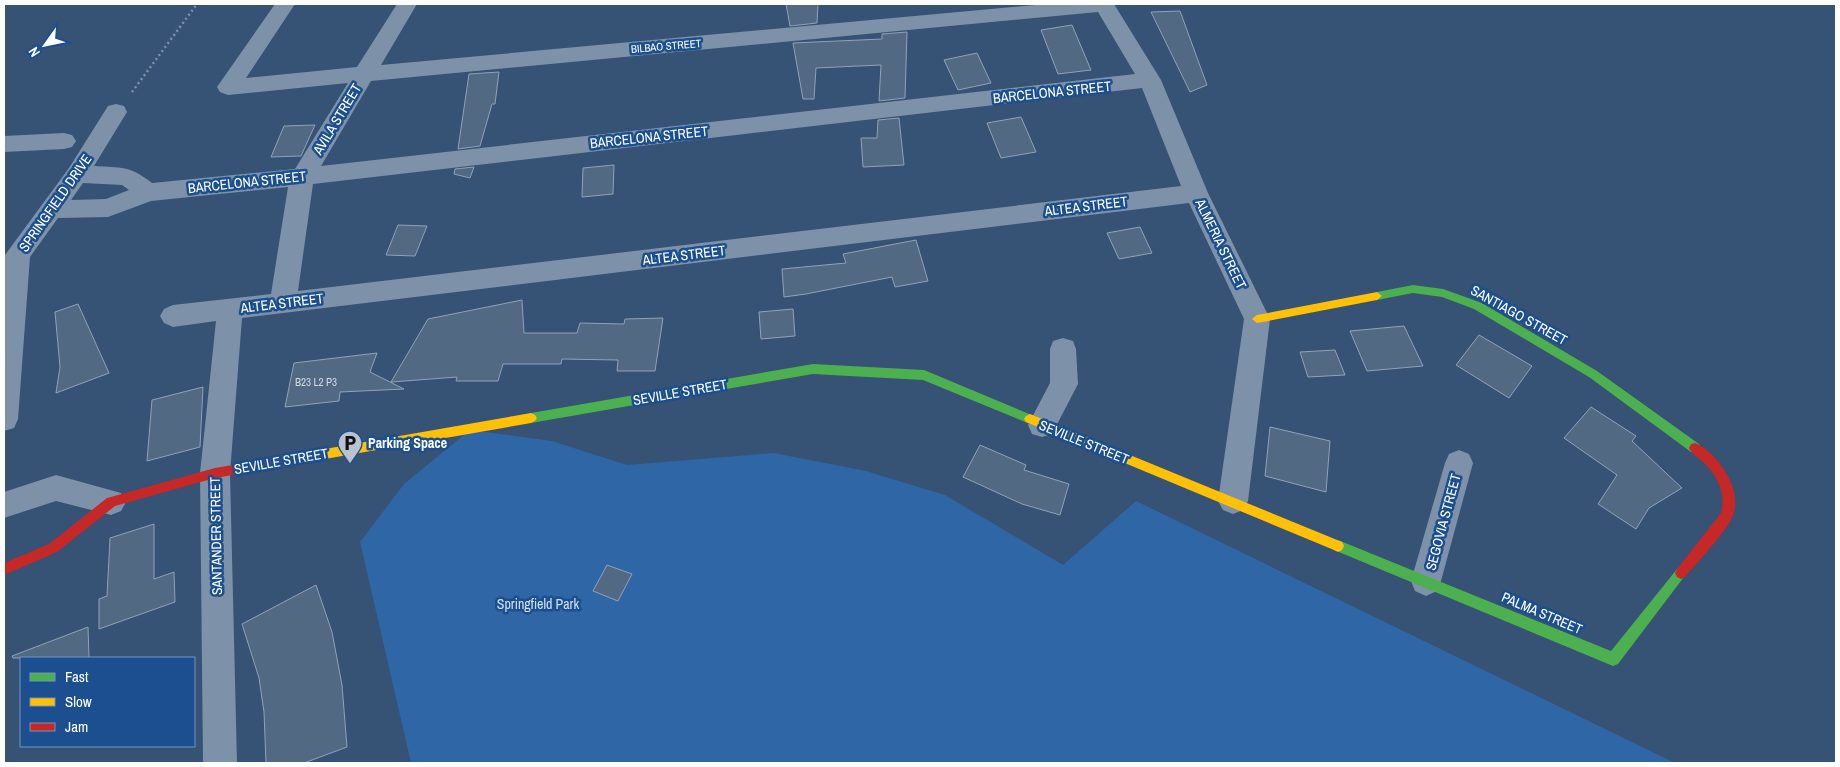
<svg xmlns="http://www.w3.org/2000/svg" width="1840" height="767" viewBox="0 0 1840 767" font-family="'Archivo Narrow',sans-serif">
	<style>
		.green { fill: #2f66a5 }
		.building { fill: #526984; stroke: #92a2b6 }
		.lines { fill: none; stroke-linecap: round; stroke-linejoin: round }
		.path { stroke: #7d92a8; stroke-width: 2.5; stroke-dasharray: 2 3; stroke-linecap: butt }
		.street { fill: #7d92a8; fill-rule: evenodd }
		.fast { fill: #4caf50; fill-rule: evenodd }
		.slow { fill: #ffc107; fill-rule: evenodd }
		.jam { fill: #c62828; fill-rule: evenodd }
		.labels { text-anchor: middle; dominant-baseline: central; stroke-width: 5; stroke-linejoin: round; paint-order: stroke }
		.far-street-label { font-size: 11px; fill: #fff; stroke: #1b4f8f }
		.number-label { font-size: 11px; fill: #d4dae0 }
		.street-label { font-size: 14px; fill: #fff; stroke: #1b4f8f }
		.poi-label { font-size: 14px; font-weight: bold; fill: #fff; stroke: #1b4f8f; text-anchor: start }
		.park-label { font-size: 14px; fill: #cfe3fa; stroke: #1b4f8f }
	</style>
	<rect width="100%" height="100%" fill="#365274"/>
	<path class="green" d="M470 430 552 441 627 465 774 453 866 471 945 495 1063 565 1136 501 1675 763H411L360 542 404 484Z"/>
	<g class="building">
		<path d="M786 4H818L817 23 790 26Z"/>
		<path d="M1180 11 1207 85 1190 92 1151 12Z"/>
		<path d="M1072 25 1091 70 1058 74 1041 30Z"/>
		<path d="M907 32 905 98 879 101 881 65 816 68 814 99H803L793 43 882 39V34Z"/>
		<path d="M977 53 991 83 958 90 944 60Z"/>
		<path d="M499 72 495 104H492L480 146 458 149 469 74Z"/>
		<path d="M1021 117 1036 152 1001 158 987 123Z"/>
		<path d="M899 118 904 165 863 167 861 138H877L878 120Z"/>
		<path d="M315 125 301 156 271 157 284 126Z"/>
		<path d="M614 165 613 194 582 197 583 168Z"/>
		<path d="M474 167 470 178 454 174 455 169Z"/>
		<path d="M398 225 427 226 415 256 386 255Z"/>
		<path d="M1140 227 1152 253 1119 259 1107 233Z"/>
		<path d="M916 240 928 281 895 287 892 277 806 294 784 297 782 269 846 263 843 254Z"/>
		<path d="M522 300 524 333H577L580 323 624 324 625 319 663 318 655 371H617L618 360 562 359 561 364H503L498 381H456L457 377 391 382 428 319Z"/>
		<path d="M78 304 109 373 56 393 60 367 55 312Z"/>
		<path d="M793 309 795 336 761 339 759 312Z"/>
		<path d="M1404 326 1423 366 1367 371 1350 331Z"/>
		<path d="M1479 335 1532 366 1509 398 1456 365Z"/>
		<path d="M1335 350 1345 375 1308 377 1300 352Z"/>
		<path d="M377 353 370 372 404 389 340 392 339 401 285 407 294 363Z"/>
		<path d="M203 387 200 447 147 461 152 400Z"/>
		<path d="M1591 407 1636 436 1632 441 1682 488 1649 508 1636 529 1598 504 1617 475 1564 438Z"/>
		<path d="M1270 427 1330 441 1326 492 1265 476Z"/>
		<path d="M980 445 1026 465 1024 470 1069 484 1060 515 1022 504 963 477Z"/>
		<path d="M154 524V579L174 572 175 602 99 629V599L107 596 110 538Z"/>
		<path d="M607 565 632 574 618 601 593 591Z"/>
		<path d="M316 585 332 632 342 685 347 747 304 763H266L264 712 259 678 242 624Z"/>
		<path d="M88 627 89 658H13L12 656Z"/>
	</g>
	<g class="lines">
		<path class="path" d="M132 92 197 4"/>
		<g class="street">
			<path d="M275 4H295L246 78 357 67 397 4H417L381 65 1046 4H1114L1161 80 1208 193 1270 319 1248 501 1243 510 1233 514 1223 510 1218 501 1244 319 1189 203 242 318 230 473 237 763H203L200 473 216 321 173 327 164 323 160 316 164 309 173 305 271 294 288 187 151 201 108 217 58 218 30 257 18 419 14 428 4 431V272L5 255 69 168 108 106 116 104 124 106 127 112 94 166C122 168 129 165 152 183L295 169 348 83 228 95 220 92 217 87ZM1098 12 1135 74 321 166 371 81ZM1142 88 1181 186 298 291 313 184ZM83 183 122 185 129 190 106 199 71 200Z"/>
			<path d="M64 133 72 135 76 141 72 147 64 149 4 152V136Z"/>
			<path d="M1063 338 1073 341 1076 349 1078 384 1052 434 1042 437 1032 434 1028 425 1050 383V349L1053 341Z"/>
			<path d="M1459 450 1469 454 1473 463 1441 581 1437 591 1426 596 1415 591 1411 581 1445 463 1449 454Z"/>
			<path d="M56 475 121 493 126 502 121 511 111 515 56 501 4 518V492Z"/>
		</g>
		<g class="fast">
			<path d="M1413 285 1443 289 1482 303 1597 371 1699 444 1701 448 1699 452 1695 453 1691 452 1589 377 1474 309 1442 297 1413 293 1377 300 1372 296 1377 292Z"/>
			<path d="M813 364 924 370 1034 416 1036 419 1034 422 1030 424 923 380 813 374 531 423 527 421 525 418 527 415 531 413Z"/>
			<path d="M1338 540 1611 651 1677 569 1681 567 1685 569 1687 573 1618 664 1613 666 1334 550 1332 546 1334 542Z"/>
		</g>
		<g class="slow">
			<path d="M1377 292 1382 296 1377 300 1257 323 1252 319 1257 315Z"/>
			<path d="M531 413 535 415 537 418 535 421 531 423 279 467 275 466 273 462 275 458 279 457Z"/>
			<path d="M1030 414 1342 542 1344 546 1342 550 1338 552 1334 550 1026 422 1024 419 1026 416Z"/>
		</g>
		<g class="jam">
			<path d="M1695 443C1706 447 1717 459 1723 468 1732 481 1738 497 1734 512 1730 529 1697 562 1685 577L1681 579 1677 577 1675 573 1677 569 1721 513C1726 493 1718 476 1703 462 1699 458 1692 454 1689 448L1691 444Z"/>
			<path d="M279 457 283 458 285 462 283 466 279 467 215 478 115 506 57 552 4 575V563L49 544 107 498 215 468Z"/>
		</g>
	</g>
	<defs>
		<symbol id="parking-pin" viewBox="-11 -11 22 30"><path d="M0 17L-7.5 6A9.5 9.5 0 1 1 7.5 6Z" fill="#b9c2ce" stroke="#1b4f8f"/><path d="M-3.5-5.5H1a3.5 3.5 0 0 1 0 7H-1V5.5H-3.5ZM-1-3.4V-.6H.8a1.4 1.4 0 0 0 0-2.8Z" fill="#111"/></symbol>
	</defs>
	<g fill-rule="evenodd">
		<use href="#parking-pin" x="336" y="429" width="28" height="38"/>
	</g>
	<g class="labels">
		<g class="far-street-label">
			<text transform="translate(666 46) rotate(-5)">BILBAO STREET</text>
		</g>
		<g class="number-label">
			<text x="316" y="382">B23 L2 P3</text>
		</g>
		<g class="street-label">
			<text transform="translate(1052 92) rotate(-6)">BARCELONA STREET</text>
			<text transform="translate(337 119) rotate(-59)">AVILA STREET</text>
			<text transform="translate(649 137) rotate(-6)">BARCELONA STREET</text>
			<text transform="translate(247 182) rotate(-6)">BARCELONA STREET</text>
			<text transform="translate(55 203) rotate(-55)">SPRINGFIELD DRIVE</text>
			<text transform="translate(1086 206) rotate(-7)">ALTEA STREET</text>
			<text transform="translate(1221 244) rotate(64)">ALMERIA STREET</text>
			<text transform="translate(684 255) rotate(-7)">ALTEA STREET</text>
			<text transform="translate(282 303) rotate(-7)">ALTEA STREET</text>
			<text transform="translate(1519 315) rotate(29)">SANTIAGO STREET</text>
			<text transform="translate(680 392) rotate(-10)">SEVILLE STREET</text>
			<text transform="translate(1084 442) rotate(22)">SEVILLE STREET</text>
			<text transform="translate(281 461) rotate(-10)">SEVILLE STREET</text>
			<text transform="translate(1443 522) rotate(-75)">SEGOVIA STREET</text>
			<text transform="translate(216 536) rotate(-91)">SANTANDER STREET</text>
			<text transform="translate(1542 613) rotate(23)">PALMA STREET</text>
		</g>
		<g class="poi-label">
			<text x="368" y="443">Parking Space</text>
		</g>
		<g class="park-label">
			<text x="538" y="604">Springfield Park</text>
		</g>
	</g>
	<rect width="1840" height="767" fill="none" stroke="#ffffff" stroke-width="10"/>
	<rect x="20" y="657" width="175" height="90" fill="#1b4f8f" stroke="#7695bc"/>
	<rect x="30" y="673" width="25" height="8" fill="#4caf50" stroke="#7695bc"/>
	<text x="65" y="682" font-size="15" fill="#ffffff">Fast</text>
	<rect x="30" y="698" width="25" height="8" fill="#ffc107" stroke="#7695bc"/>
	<text x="65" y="707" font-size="15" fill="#ffffff">Slow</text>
	<rect x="30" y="723" width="25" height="8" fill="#c62828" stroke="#7695bc"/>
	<text x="65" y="732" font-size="15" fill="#ffffff">Jam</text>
	<g transform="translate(45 45) rotate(237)" stroke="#1b4f8f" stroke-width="4" paint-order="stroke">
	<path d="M0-4L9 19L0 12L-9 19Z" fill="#ffffff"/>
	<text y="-8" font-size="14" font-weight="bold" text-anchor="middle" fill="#ffffff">N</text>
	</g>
</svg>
